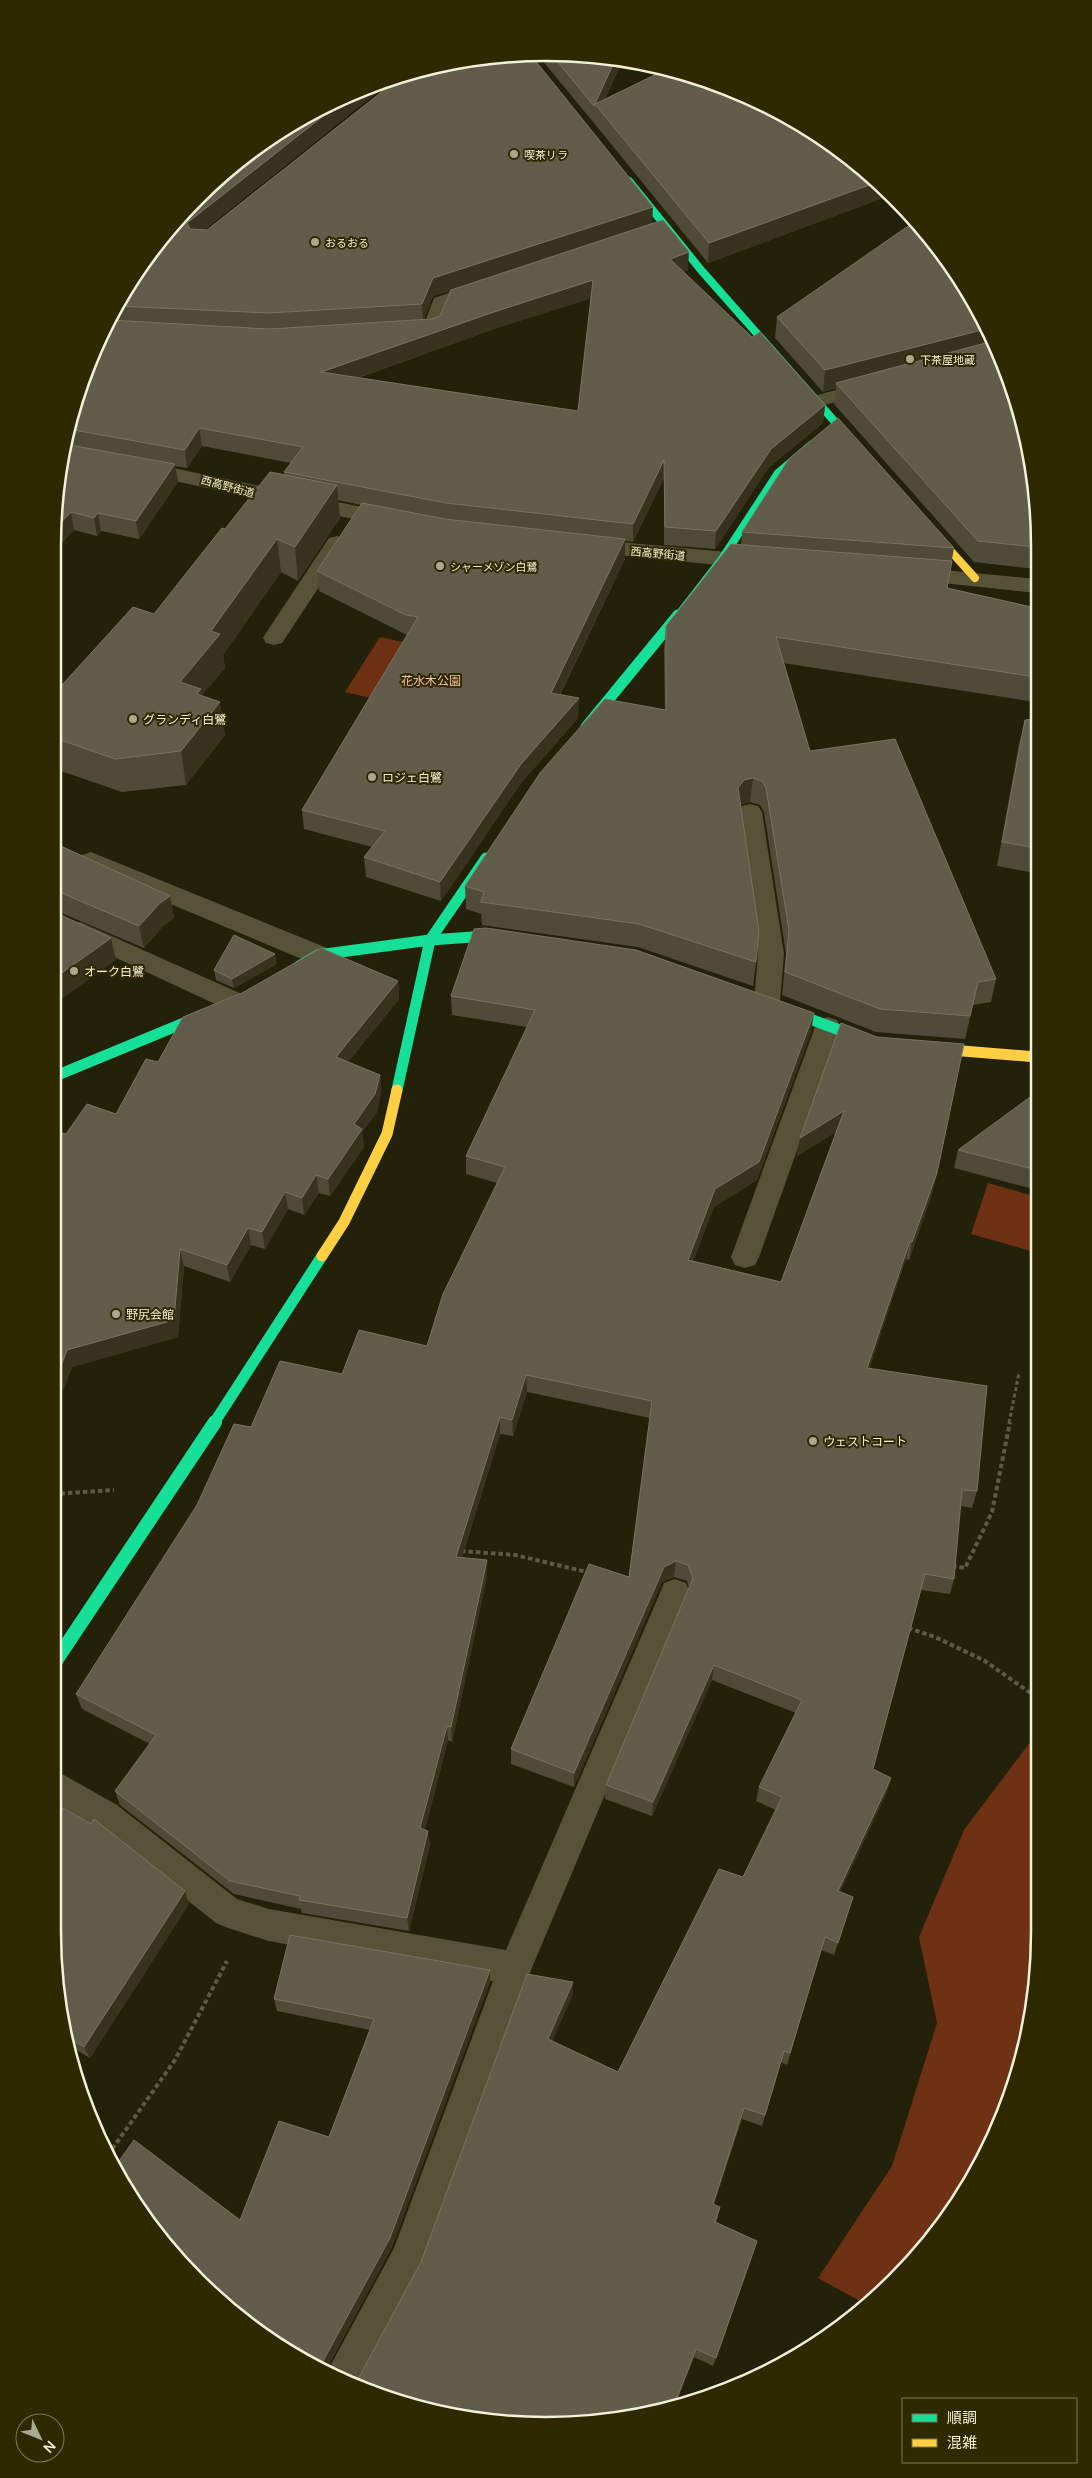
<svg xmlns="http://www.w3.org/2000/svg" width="1092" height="2478" viewBox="0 0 1092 2478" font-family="Manrope,'Noto Sans JP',sans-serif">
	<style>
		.green { fill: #6e3114 }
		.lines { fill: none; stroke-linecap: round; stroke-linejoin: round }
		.path-far1 { stroke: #5d5a46; stroke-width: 3; stroke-dasharray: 4 2.5; stroke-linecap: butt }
		.path { stroke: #5d5a46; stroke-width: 4; stroke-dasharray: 4.5 3; stroke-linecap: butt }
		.lane { fill: #565339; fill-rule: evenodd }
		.street { fill: #565339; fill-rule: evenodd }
		.fast-far2 { stroke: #16e098; stroke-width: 8 }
		.fast-far1 { stroke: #16e098; stroke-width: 11 }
		.fast { stroke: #16e098; stroke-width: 14 }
		.slow-far1 { stroke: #ffcf43; stroke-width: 8 }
		.slow { stroke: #ffcf43; stroke-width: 11 }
		.wall { fill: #504b39; fill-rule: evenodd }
		.shaded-wall { fill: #37331f }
		.building { fill: #625d4b; stroke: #797461; fill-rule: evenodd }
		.poi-dot { fill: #aba892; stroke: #2e2900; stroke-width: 2 }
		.labels { text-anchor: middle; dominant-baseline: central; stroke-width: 4; stroke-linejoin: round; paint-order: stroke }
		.far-poi-label { font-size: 11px; fill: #f4f1db; stroke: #2e2900; text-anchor: start }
		.far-street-label { font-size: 11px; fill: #f4f1db; stroke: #2e2900 }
		.park-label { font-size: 12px; fill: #f8bfa9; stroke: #2e2900 }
		.poi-label { font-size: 12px; fill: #f4f1db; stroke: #2e2900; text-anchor: start }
		.rim { fill: none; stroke: #f4f1db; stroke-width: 2.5 }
	</style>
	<rect width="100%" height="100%" fill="#24210a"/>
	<g class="green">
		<path d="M380 637 484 660 452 717 345 692Z"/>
		<path d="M988 1183 1037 1197 1038 1253 971 1234Z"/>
		<path d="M1037 1733 1039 1932 1030 2028 1013 2091 974 2179 917 2257 867 2305 818 2278 892 2166 937 2023 919 1937 964 1830Z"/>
	</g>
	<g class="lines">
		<path class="path-far1" d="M1009 1423 1019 1373"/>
		<g class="path">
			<path d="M53 1494 114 1490"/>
			<path d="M461 1551 515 1555 587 1572"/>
			<path d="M952 1566 965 1568 992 1512 1010 1422"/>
			<path d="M908 1628 935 1637 985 1661 1039 1699"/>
			<path d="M108 2155 175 2060 227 1961"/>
		</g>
		<g class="lane">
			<path d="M337 536 345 538 348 543 282 643 274 645 266 643 263 638 266 633 329 538Z"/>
			<path d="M91 852 327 948 331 955 327 962 318 964 309 962 82 867 79 861 82 855Z"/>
			<path d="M80 922 244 995 248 1002 244 1009 235 1012 226 1009 71 937 68 931 71 925Z"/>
			<path d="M675 1579 686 1583 690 1593 531 1970 421 2271 359 2387 327 2372 394 2248 493 1981 269 1941 228 1928 216 1923 95 1827 53 1803V1771L64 1775 117 1805 237 1899 269 1909 506 1950 660 1593 664 1583Z"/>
		</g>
		<g class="street">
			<path d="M482 282 489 284 492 288 489 292 450 306 439 333 407 337 400 335 397 331 400 327 424 324 434 298Z"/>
			<path d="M870 381 877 383 880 387 877 391 817 407 810 405 807 401 810 397Z"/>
			<path d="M139 461 391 513 399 515 402 520 399 525 391 527 132 472 129 467 132 462Z"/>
			<path d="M587 539 748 554 756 556 759 561 756 566 748 568 579 551 576 546 579 541Z"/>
			<path d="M913 567 1036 579V593L905 579 902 574 905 569Z"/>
			<path d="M750 804 758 806 762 812 784 954 780 1002 776 1009 767 1012 758 1009 754 1002 758 954 738 812 742 806Z"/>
			<path d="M828 1017 837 1020 841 1027 759 1257 755 1265 745 1268 735 1265 731 1257 815 1027 819 1020Z"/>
		</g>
		<g class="fast-far2">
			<path d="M629 181 701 270 858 448"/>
			<path d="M677 617 722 559 778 473 811 445"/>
		</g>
		<g class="fast-far1">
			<path d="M586 727 678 615"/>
			<path d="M299 966 318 955 430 940 487 936 507 939"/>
			<path d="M778 1007 874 1043"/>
			<path d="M53 1077 213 1011"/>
			<path d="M397 1090 430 940 486 858"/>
			<path d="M214 1423 322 1256"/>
		</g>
		<path class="fast" d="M53 1665 215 1422"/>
		<path class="slow-far1" d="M929 527 975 578"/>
		<g class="slow">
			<path d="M926 1048 1037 1057"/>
			<path d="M322 1256 344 1222 387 1134 397 1090"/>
		</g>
	</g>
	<g class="wall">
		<path d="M537 54 611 57 623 60 605 99 846 154 888 196 708 263 594 123Z"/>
		<path d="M419 69 652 224 688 270 683 272 752 337 825 405 823 423 769 467 715 549 664 545V478L633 542 625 541V559L560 695 578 718 521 783 441 901 366 877 364 857 372 847 304 829 302 810 407 635 319 591 317 571 361 505 338 500 340 518 298 581 281 572 223 655 225 668 202 695 225 735 186 785 122 792 52 768V696L154 614 225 529 284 474V472L291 463 202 446 187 468 175 466 178 482 139 539 101 531 97 536 74 530 52 553 62 450 79 387 119 299 246 154ZM388 87 207 230H204L381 89ZM450 291 440 316 431 319H424L433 296ZM591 298 578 411 358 378 494 329Z"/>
		<path d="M777 317 1035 481 1036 569 974 562 834 404 836 388 823 392 775 338Z"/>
		<path d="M742 532 954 548 947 588 1036 608V702L783 663 810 751 996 979 991 1002 973 1005 965 1039 876 1032 782 995 786 954 764 812 760 805 750 802 742 804 741 805 756 962 753 986 638 947 482 925 481 914 466 909 465 886 665 710 664 651 666 626 741 545Z"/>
		<path d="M1036 719V873L997 866 1019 744 1025 720Z"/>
		<path d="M52 842 170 896 174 918 163 926 144 948 52 909Z"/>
		<path d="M277 964 234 988 216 980 214 970Z"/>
		<path d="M398 981 399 999 348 1062 380 1075 381 1092 377 1112 362 1132 364 1147 330 1196 319 1193 304 1215 288 1209 265 1249 251 1245 230 1282 184 1266 178 1337 72 1367 64 1388 52 1395V1130L66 1134 116 1114 158 1062Z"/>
		<path d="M451 996 811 1032 757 1180 714 1207 693 1261 781 1282 836 1132 797 1156 800 1138 841 1023 933 1191 909 1260 906 1259 869 1368 977 1491 972 1508 960 1506 954 1579 950 1594 921 1590 873 1769 891 1778 887 1792 840 1892 853 1897 834 1955 821 1950 787 2065 781 2062 762 2126 742 2119 714 2204 718 2217 716 2222 757 2241 713 2366 694 2357 675 2406 611 2421 450 2416 300 2360 240 2220 329 2137 370 2030 277 2011 274 1999 490 1970V1982L392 2247 327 2368 357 2381 573 1994 552 2041 618 2072 743 1877 776 1810 756 1801 759 1787 796 1713 712 1680 652 1816 605 1799 606 1785 689 1588 687 1581 674 1577 662 1582 574 1787 511 1764V1749L629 1577 650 1418 527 1392 513 1436 500 1434 462 1557 487 1576 452 1742 448 1740 425 1829 430 1844 409 1931 302 1913 301 1909 234 1894 120 1805 115 1791 150 1744 82 1709 76 1694 251 1427 342 1374 427 1346 497 1183 466 1174V1156L527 1027 452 1015Z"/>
		<path d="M1037 1092V1190L954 1168 958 1150Z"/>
		<path d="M189 1904 90 2058 66 2044 62 2028Z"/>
	</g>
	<g class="shaded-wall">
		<path d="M508 55 381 89 190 241 187 223 350 95 419 69Z"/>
		<path d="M616 58 623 60 600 110 595 104Z"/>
		<path d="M875 183 888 196 708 263 709 243Z"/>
		<path d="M653 207 652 225 433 296 423 322 422 304 433 278Z"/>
		<path d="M689 252 688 270 669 277 670 259Z"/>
		<path d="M593 280V298L494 329 323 390 321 372 494 312Z"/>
		<path d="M986 329 996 346 836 383V388L823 392 825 370Z"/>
		<path d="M825 405 823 423 769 467 715 549 716 531 771 449Z"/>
		<path d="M199 428 202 446 187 468 185 450Z"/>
		<path d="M664 460V478L633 542V524Z"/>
		<path d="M175 464 178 482 139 539 136 521Z"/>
		<path d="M337 485 340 518 298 581 295 547Z"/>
		<path d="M71 512 74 530 52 553 54 530Z"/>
		<path d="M98 513 101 531 97 536 94 518Z"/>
		<path d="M277 539 281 572 223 655 225 668 202 695 206 720 220 702 225 735 186 785 181 751 180 682 211 631Z"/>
		<path d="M625 539V559L551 712V693Z"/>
		<path d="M579 698 578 718 521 783 441 901 440 882 521 764Z"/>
		<path d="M753 778 750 802 742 804 736 812 738 788 744 780Z"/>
		<path d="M170 896 174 918 163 926 144 948 139 926 159 904Z"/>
		<path d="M111 938 116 960 52 1006V980Z"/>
		<path d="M275 954 277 964 234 988 232 979Z"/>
		<path d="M398 981 399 999 338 1074 336 1057Z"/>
		<path d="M814 1013 811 1032 757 1180 714 1207 687 1277 688 1260 715 1189Z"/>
		<path d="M380 1075 381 1092 377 1112 362 1132 364 1147 330 1196 328 1179 354 1124Z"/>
		<path d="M844 1111 841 1129 797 1156 800 1138Z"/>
		<path d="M937 1173 933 1191 909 1260 912 1242Z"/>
		<path d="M316 1175 319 1193 304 1215 302 1198Z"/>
		<path d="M285 1192 288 1209 265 1249 262 1232Z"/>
		<path d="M248 1228 251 1245 230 1282 227 1265Z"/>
		<path d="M910 1241 906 1259 864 1385 867 1368Z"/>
		<path d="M180 1249 184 1266 178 1337 72 1367 64 1388 52 1395V1376L67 1350Z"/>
		<path d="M526 1375 527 1392 513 1436 512 1420Z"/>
		<path d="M500 1417V1434L457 1572 456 1557Z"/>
		<path d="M487 1560V1576L452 1742 451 1727Z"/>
		<path d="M676 1561 674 1577 662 1582 574 1787V1773L664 1567Z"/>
		<path d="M714 1665 712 1680 652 1816 653 1802Z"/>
		<path d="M447 1726 448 1740 422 1841 420 1828Z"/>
		<path d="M891 1778 887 1792 834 1905 838 1891Z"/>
		<path d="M428 1831 430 1844 409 1931 407 1918Z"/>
		<path d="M185 1891 189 1904 90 2058 84 2047Z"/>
		<path d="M490 1970V1982L392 2247 325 2371 322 2363Z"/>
		<path d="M573 1982V1994L548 2051V2039Z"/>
		<path d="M744 2108 742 2119 711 2214 713 2204Z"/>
		<path d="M757 2241 755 2250 713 2366 716 2358Z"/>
		<path d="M696 2349 694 2357 675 2406H674Z"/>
	</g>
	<g class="building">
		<path d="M514 54H530L653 207 433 278 422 304 269 313 116 306 119 299 175 220 246 154 328 103 350 95 187 223 190 229 207 230 393 83 481 59Z"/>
		<path d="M552 55 611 57 616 58 594 106Z"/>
		<path d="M665 70 705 79 792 118 846 154 875 183 709 243 595 104Z"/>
		<path d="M663 220 689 252 670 259 752 337 760 332 825 405 771 449 716 531 665 527 664 460 633 524 446 503 284 472 303 447 199 428 185 450 68 429 79 387 109 320 269 329 431 319 440 316 451 290ZM593 280 578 411 321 372 494 312Z"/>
		<path d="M914 222 937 245 986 329 825 370 777 317Z"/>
		<path d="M993 341 1002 357 1035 481V547L978 541 836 383Z"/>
		<path d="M838 418 954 548 742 532 789 459Z"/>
		<path d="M64 444 175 464 136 521 98 513 94 518 71 512 54 530 62 450Z"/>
		<path d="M270 472 337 485 295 547 277 539 211 631 220 634 180 682 201 689 197 694 220 702 181 751 115 759 52 737V696L133 607 154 614 222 528 225 529Z"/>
		<path d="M362 503 445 519 625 539 551 693 579 698 521 764 440 882 364 857 385 831 302 810 418 617 406 615 317 571Z"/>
		<path d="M731 544 952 561 947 588 1036 608V677L776 637 810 751 895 739 996 979 978 982 970 1016 880 1009 785 972 789 930 766 788 762 781 753 778 744 780 738 788 759 931 756 962 639 924 481 902 484 892 465 886 540 773 605 699 666 710V626Z"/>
		<path d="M1036 719V848L1002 842 1025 720Z"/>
		<path d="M52 842 170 896 159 904 139 926 52 889Z"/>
		<path d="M52 911 111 938 52 980Z"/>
		<path d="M486 928 636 950 814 1013 759 1162 715 1189 688 1260 781 1282 844 1111 800 1138 841 1023 877 1037 964 1044 937 1173 912 1242 910 1241 867 1368 987 1386 977 1491 962 1490 954 1579 925 1574 873 1769 891 1778 838 1891 853 1897 838 1943 825 1937 790 2053 784 2051 765 2115 744 2108 713 2204 720 2207 715 2222 757 2241 716 2358 696 2349 674 2406 611 2421 546 2426 450 2416 387 2399 300 2360 221 2303 175 2257 118 2178 114 2168 134 2140 240 2220 279 2121 329 2137 374 2019 274 1999 290 1935 490 1970 390 2238 322 2363 323 2366 357 2381 421 2262 527 1974 573 1982 548 2039 618 2072 719 1869 743 1877 782 1797 759 1787 802 1700 714 1665 653 1802 606 1785 693 1578 688 1565 676 1561 664 1567 574 1773 511 1749 589 1564 629 1577 652 1401 526 1375 512 1420 500 1417 456 1557 487 1560 451 1727 447 1726 420 1828 428 1831 407 1918 299 1900 300 1896 230 1881 115 1791 156 1735 76 1694 197 1505 234 1424 251 1427 280 1361 342 1374 359 1330 427 1346 443 1294 505 1167 466 1156 535 1010 451 996 474 929Z"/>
		<path d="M234 935 275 954 232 979 214 970Z"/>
		<path d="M321 948 398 981 336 1057 380 1075 375 1094 354 1124 362 1129 328 1179 316 1175 302 1198 285 1192 262 1232 248 1228 227 1265 180 1249 174 1320 67 1350 59 1372 52 1376V1130L66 1134 87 1104 116 1114 146 1059 158 1062 183 1017 242 993Z"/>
		<path d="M1037 1092V1170L958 1150Z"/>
		<path d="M52 1802 91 1824 94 1819 185 1891 84 2047 64 2034 62 2028 52 1932Z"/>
	</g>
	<g class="poi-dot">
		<circle cx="514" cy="154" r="5"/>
		<circle cx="315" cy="242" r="5"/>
		<circle cx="910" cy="359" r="5"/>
		<circle cx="440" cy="566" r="5"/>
		<circle cx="133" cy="719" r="5"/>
		<circle cx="372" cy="777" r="5"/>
		<circle cx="74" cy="971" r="5"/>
		<circle cx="116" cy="1314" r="5"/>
		<circle cx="813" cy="1441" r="5"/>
	</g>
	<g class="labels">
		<g class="far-poi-label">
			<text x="524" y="154">喫茶リラ</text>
			<text x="325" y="242">おるおる</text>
			<text x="920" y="359">下茶屋地蔵</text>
			<text x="450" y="566">シャーメゾン白鷺</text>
		</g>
		<g class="far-street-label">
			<text transform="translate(228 486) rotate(15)">西高野街道</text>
			<text transform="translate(658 553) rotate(5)">西高野街道</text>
		</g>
		<g class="park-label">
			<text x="431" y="680">花水木公園</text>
		</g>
		<g class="poi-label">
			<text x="143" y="719">グランディ白鷺</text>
			<text x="382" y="777">ロジェ白鷺</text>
			<text x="84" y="971">オーク白鷺</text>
			<text x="126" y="1314">野尻会館</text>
			<text x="823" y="1441">ウェストコート</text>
		</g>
	</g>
	<path d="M0 0H1092V2478H0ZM546 61H546A485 485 0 0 1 1031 546V1932A485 485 0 0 1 546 2417H546A485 485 0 0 1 61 1932V546A485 485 0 0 1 546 61Z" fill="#2e2900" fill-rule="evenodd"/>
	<path class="rim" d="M546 61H546A485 485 0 0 1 1031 546V1932A485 485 0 0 1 546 2417H546A485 485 0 0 1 61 1932V546A485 485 0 0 1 546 61Z"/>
	<rect x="902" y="2398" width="175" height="65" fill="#2e2900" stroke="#7d7958"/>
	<rect x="912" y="2414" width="25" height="8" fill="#16e098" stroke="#7d7958"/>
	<text x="947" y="2423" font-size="15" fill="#f4f1db">順調</text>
	<rect x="912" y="2439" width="25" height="8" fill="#ffcf43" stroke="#7d7958"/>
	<text x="947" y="2448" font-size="15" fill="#f4f1db">混雑</text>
	<g transform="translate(40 2438) rotate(133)"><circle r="24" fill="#2e2900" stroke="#7d7958"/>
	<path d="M0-4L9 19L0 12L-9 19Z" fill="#aba892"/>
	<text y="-8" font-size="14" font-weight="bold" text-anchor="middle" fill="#f4f1db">N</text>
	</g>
</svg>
